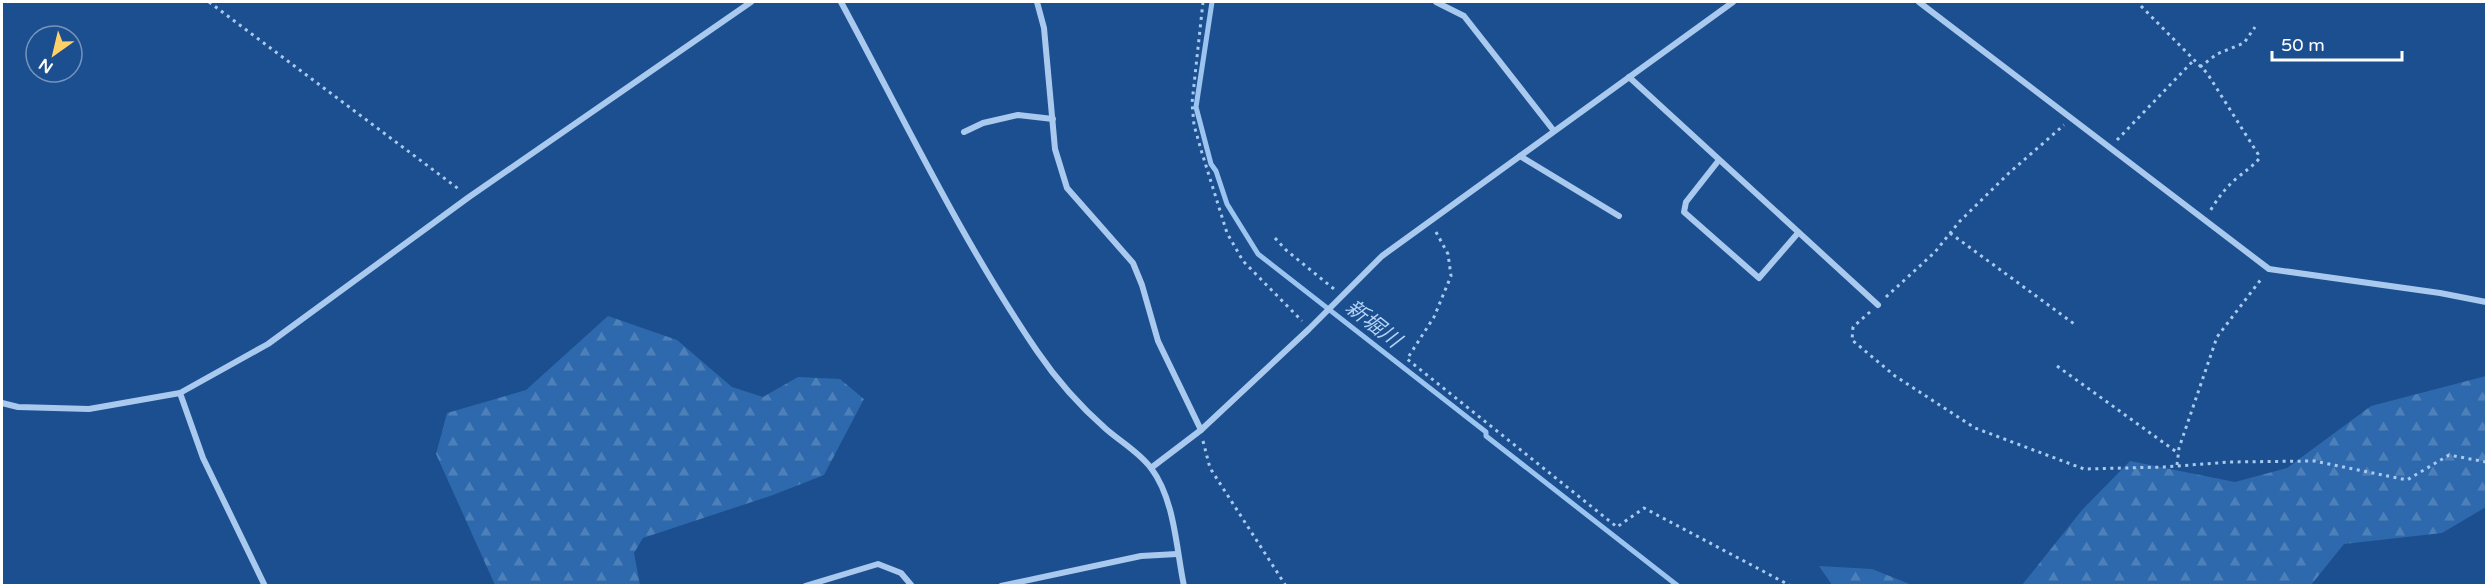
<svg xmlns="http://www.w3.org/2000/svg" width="2488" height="587" viewBox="0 0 2488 587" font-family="'Varela Round','Noto Sans JP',sans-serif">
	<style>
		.forest { fill: url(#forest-firs) }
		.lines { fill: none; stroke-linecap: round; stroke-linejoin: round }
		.stream { stroke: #9cc4f0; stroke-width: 5 }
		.path { stroke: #a9c9ee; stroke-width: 3; stroke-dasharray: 3 4.5; stroke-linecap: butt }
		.street { stroke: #a9c9ee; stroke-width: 6 }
		.labels { text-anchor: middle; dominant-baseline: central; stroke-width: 4.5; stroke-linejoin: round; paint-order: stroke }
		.water-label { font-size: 21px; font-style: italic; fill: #b5d3f5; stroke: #1b4f8f }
	</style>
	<defs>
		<pattern id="forest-firs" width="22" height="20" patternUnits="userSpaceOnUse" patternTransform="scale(1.5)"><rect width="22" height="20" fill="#2e69ad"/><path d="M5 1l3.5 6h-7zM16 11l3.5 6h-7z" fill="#4d80b9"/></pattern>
	</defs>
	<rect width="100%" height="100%" fill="#1b4f8f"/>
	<g class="forest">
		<path d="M608 316 677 340 732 387 763 397 798 377 840 379 864 399 824 475 773 495 643 538 634 553 640 585H495L436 454 447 413 526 390Z"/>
		<path d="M2486 376V507L2442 533 2344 544 2311 585H2022L2082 510 2130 461 2235 482 2287 468 2371 406Z"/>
		<path d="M1819 566 1872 569 1912 585H1832Z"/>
	</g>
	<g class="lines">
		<path class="stream" d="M1212 2 1196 107 1211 164 1216 171 1227 204 1258 254 1486 432V436L1678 586"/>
		<g class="path">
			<path d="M209 2 460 190"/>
			<path d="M1203 2 1192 103 1194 125 1202 153 1227 233 1243 261 1302 321"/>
			<path d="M2141 6 2207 73 2258 154 2259 159C2252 167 2245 171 2237 178 2226 187 2218 198 2210 211"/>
			<path d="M2200 67 2217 54 2244 43 2255 27"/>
			<path d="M2117 140 2193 61"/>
			<path d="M1436 232 1448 254 1451 276 1434 317 1407 359 1617 527 1644 508 1791 586"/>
			<path d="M1950 233 2077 326"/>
			<path d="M1275 238 1286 250 1334 289"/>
			<path d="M1886 297 1935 252 1959 222 2009 173 2064 125"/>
			<path d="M1870 312 1853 327 1852 340 1895 376 1975 428 2084 469 2164 467 2230 462 2314 461 2407 480 2449 455 2486 462"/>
			<path d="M2057 366 2178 453"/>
			<path d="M1203 441 1210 468 1286 586"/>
			<path d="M2177 465 2179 448 2217 337 2262 278"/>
		</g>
		<g class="street">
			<path d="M841 2C904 119 962 241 1037 351 1056 379 1081 407 1106 429 1121 442 1139 452 1151 468 1175 500 1176 548 1184 586"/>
			<path d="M1037 2 1044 28 1055 149 1067 188 1133 263 1142 285 1158 341 1201 430"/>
			<path d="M1436 2 1464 16 1554 131"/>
			<path d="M1919 2 2269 269 2440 293 2486 302"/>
			<path d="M1629 77 1878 305"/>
			<path d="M964 132 983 123 1018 115 1053 119"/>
			<path d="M1520 156 1619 216"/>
			<path d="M1719 160 1686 202 1684 212 1759 278 1798 233"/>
			<path d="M180 393 203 458 265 586"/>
			<path d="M2 403 18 407 89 409 180 393 268 344 469 197 751 2"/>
			<path d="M1151 468 1201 430 1309 329 1382 256 1733 2"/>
			<path d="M805 586 878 564 901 573 912 586"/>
			<path d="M1001 586 1141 556 1177 554"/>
		</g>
	</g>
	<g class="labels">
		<g class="water-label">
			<text transform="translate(1373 324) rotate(38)">新堀川</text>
		</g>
	</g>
	<rect width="2488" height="587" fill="none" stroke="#ffffff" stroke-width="6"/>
	<g transform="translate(54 54) rotate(214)"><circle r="28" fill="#1b4f8f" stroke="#7695bc" stroke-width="1.5"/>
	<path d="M0-4.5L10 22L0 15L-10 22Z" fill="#ffd166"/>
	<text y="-9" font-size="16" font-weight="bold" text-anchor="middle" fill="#ffffff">N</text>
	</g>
	<path d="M2272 51v9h130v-9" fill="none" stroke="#ffffff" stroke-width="3"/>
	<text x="2281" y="51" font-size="18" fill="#ffffff" stroke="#1b4f8f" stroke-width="4.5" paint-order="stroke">50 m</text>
</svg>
